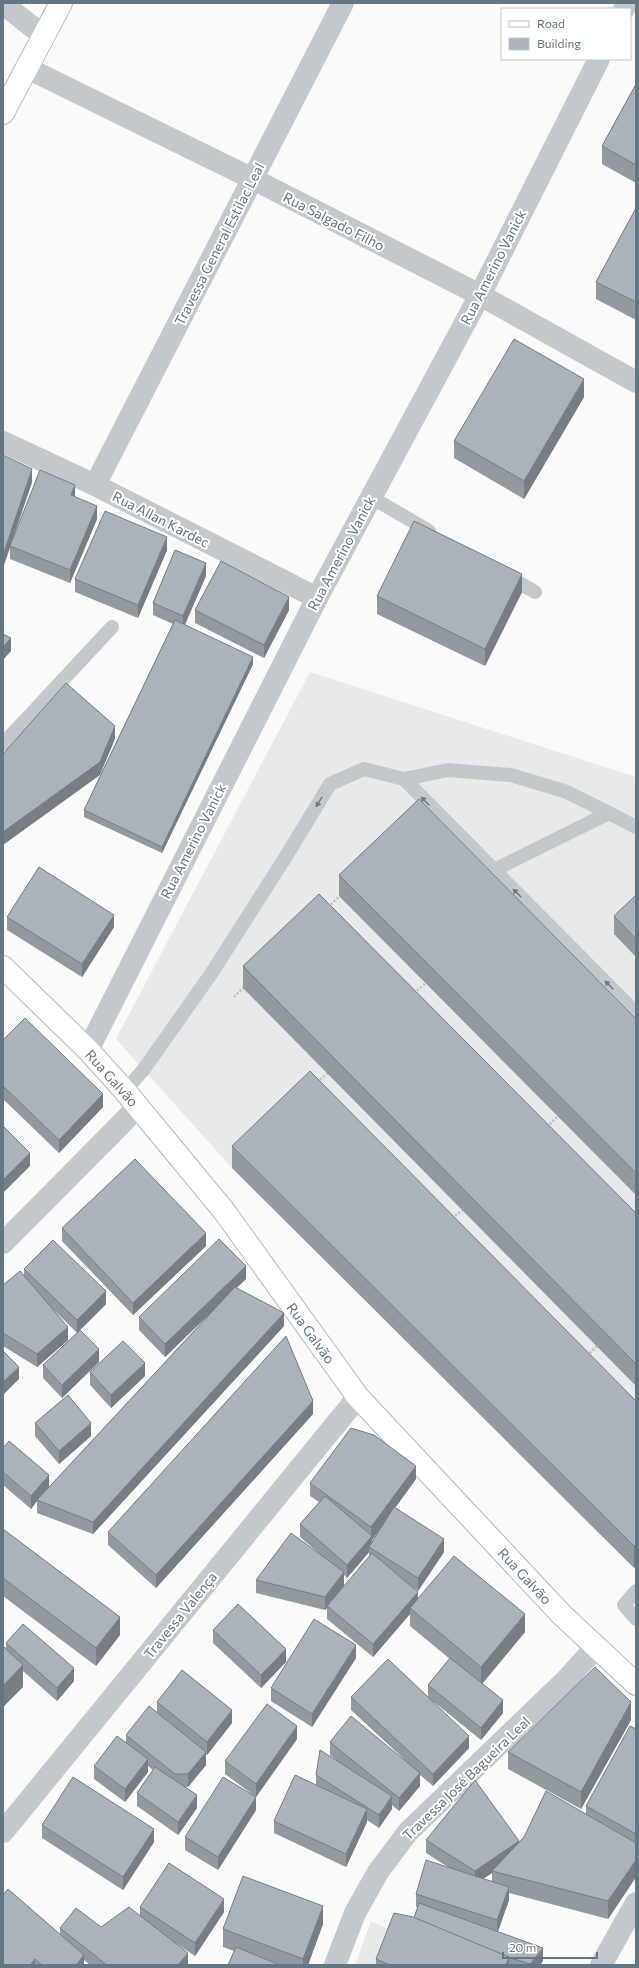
<svg xmlns="http://www.w3.org/2000/svg" width="639" height="1968" viewBox="0 0 639 1968" font-family="Commissioner,sans-serif">
	<style>
		.built { fill: #e8e9e9 }
		.lines { fill: none; stroke-linecap: round; stroke-linejoin: round }
		.secondary-casing { stroke: #b3babf; stroke-width: 24 }
		.path { stroke: #bbbfc2; stroke-width: 2.5; stroke-dasharray: 2 2; stroke-linecap: butt }
		.lane { stroke: #c3c8cc; stroke-width: 14 }
		.street { stroke: #c3c8cc; stroke-width: 22 }
		.secondary { stroke: #fff; stroke-width: 22 }
		.wall { fill: #929a9f; fill-rule: evenodd }
		.shaded-wall { fill: #777d82 }
		.building { fill: #aab3b9; stroke: #777d82 }
		.oneway { fill: #6a7a87 }
		.labels { text-anchor: middle; dominant-baseline: central; stroke-width: 4; stroke-linejoin: round; paint-order: stroke }
		.street-label { font-size: 14px; fill: #657683; stroke: #fff }
	</style>
	<rect width="100%" height="100%" fill="#fafaf8"/>
	<g class="built">
		<path d="M310 672 636 777V1569L232 1168 116 1039Z"/>
		<path d="M371 1921 394 1931 485 1965H355Z"/>
	</g>
	<g class="lines">
		<defs>
			<g id="secondary">
				<path d="M3 113 61 3"/>
				<path d="M3 967 88 1050 125 1091 224 1211 358 1397 562 1615 636 1684"/>
			</g>
		</defs>
		<use href="#secondary" class="secondary-casing"/>
		<g class="path">
			<path d="M328 907 341 895"/>
			<path d="M414 993 426 983"/>
			<path d="M234 997 245 986"/>
			<path d="M317 1082 328 1073"/>
			<path d="M547 1127 558 1116"/>
			<path d="M452 1218 463 1210"/>
			<path d="M587 1356 597 1346"/>
		</g>
		<g class="lane">
			<path d="M371 497 429 531"/>
			<path d="M506 575 535 592"/>
			<path d="M3 744 112 627"/>
			<path d="M404 779 448 770 511 775 567 792 609 813"/>
			<path d="M494 870 609 813 636 827"/>
			<path d="M125 1091 144 1069 211 974 285 858 330 784 364 769 404 779 636 1013"/>
			<path d="M636 1591 624 1605 636 1619"/>
		</g>
		<g class="street">
			<path d="M3 4 44 36"/>
			<path d="M624 9 627 3"/>
			<path d="M27 68 253 179 480 295 636 382"/>
			<path d="M3 442 95 485 317 598"/>
			<path d="M95 485 343 3"/>
			<path d="M88 1050 317 598 480 295 599 59"/>
			<path d="M3 1243 138 1107"/>
			<path d="M3 1832 358 1397"/>
			<path d="M335 1965 355 1913 378 1872 408 1832 567 1679 596 1647"/>
			<path d="M601 1965 636 1903"/>
		</g>
		<use href="#secondary" class="secondary"/>
	</g>
	<g class="wall">
		<path d="M636 84V183L602 164V146Z"/>
		<path d="M636 208V320L596 299V282Z"/>
		<path d="M584 397 524 499 454 458V441Z"/>
		<path d="M3 455 32 482 14 536 75 497 97 519 70 583 10 559V548Z"/>
		<path d="M167 550 138 618 75 592V579Z"/>
		<path d="M206 576 185 625 253 664 162 853 84 817V810L173 624 153 615V603Z"/>
		<path d="M522 592 485 666 377 614V596Z"/>
		<path d="M195 610H289L264 658 195 623Z"/>
		<path d="M339 875 636 1019V1195L339 896Z"/>
		<path d="M636 895V957L614 934V916Z"/>
		<path d="M7 917 114 927 82 977 7 930Z"/>
		<path d="M243 966 636 1213V1386L243 988Z"/>
		<path d="M3 1040 103 1107 59 1153 3 1099Z"/>
		<path d="M232 1146 636 1401 634 1568 232 1168Z"/>
		<path d="M62 1228 206 1246 133 1315 62 1241Z"/>
		<path d="M24 1269 106 1304 80 1330 99 1362 62 1398 43 1378V1365L77 1333 54 1310 68 1340 37 1367 3 1346V1285L24 1276Z"/>
		<path d="M246 1279 236 1288 284 1326 93 1534 37 1513V1501L31 1509 3 1485V1448L49 1487 217 1306 165 1357 139 1330V1317Z"/>
		<path d="M90 1372 145 1376 111 1408 90 1385Z"/>
		<path d="M313 1414 156 1588 108 1545V1532Z"/>
		<path d="M35 1423 91 1436 59 1464 35 1436Z"/>
		<path d="M416 1479 395 1507 444 1552 418 1591 414 1588 418 1599 525 1632 482 1684 503 1713 481 1740 434 1702 469 1748 433 1786 420 1775V1786L399 1811 392 1805V1809L379 1828 367 1820V1822L346 1867 274 1833V1821L316 1785V1775L340 1763 330 1755V1742L404 1759 351 1710V1697H428V1685L450 1659 410 1626V1614L373 1657 327 1619V1608L325 1610 256 1593V1580L322 1556 300 1537V1524L319 1502 310 1496V1483ZM385 1522 372 1542V1540ZM369 1552V1557L338 1593 344 1585V1575L347 1578Z"/>
		<path d="M3 1529 120 1635 96 1666 3 1596Z"/>
		<path d="M213 1630 286 1662 261 1688 213 1643Z"/>
		<path d="M6 1643 74 1681 57 1701 23 1671V1687L3 1707V1646L6 1648Z"/>
		<path d="M356 1658 312 1727 271 1701V1688Z"/>
		<path d="M157 1702 232 1723 207 1755 206 1754V1765L188 1787H185L197 1808 178 1835 137 1806V1793L153 1770 148 1766V1772L125 1802 94 1779V1766L126 1743V1735L157 1713Z"/>
		<path d="M631 1720 581 1809 508 1769V1752Z"/>
		<path d="M636 1729V1877L608 1919 509 1893V1900L498 1932 543 1961 540 1965H376V1959L414 1918 418 1907H416V1894L448 1867 426 1853V1840L519 1842 586 1814V1806ZM492 1873V1881L483 1879Z"/>
		<path d="M297 1739 256 1797 225 1774V1761Z"/>
		<path d="M256 1810 218 1870 185 1850V1837Z"/>
		<path d="M42 1825 154 1842 123 1890 42 1838Z"/>
		<path d="M140 1907 224 1912 195 1956 174 1942 188 1965H90L84 1960V1965H3L60 1934V1928L101 1927 140 1915Z"/>
		<path d="M323 1924 308 1965H228L234 1951 223 1947V1929Z"/>
	</g>
	<g class="shaded-wall">
		<path d="M584 379V397L524 499V481Z"/>
		<path d="M32 469V482L10 546V548L3 568V555Z"/>
		<path d="M75 485V498L71 495Z"/>
		<path d="M97 506V519L70 583V570Z"/>
		<path d="M167 537V550L138 618V605Z"/>
		<path d="M206 563V576L183 628V616Z"/>
		<path d="M522 574V592L485 666V649Z"/>
		<path d="M289 597V610L264 658V645Z"/>
		<path d="M11 638V651L3 660V647Z"/>
		<path d="M253 657V664L162 853V847Z"/>
		<path d="M115 726V739L100 775 3 845V832Z"/>
		<path d="M114 915V927L82 977V964Z"/>
		<path d="M103 1094V1107L59 1153V1140Z"/>
		<path d="M30 1153V1166L3 1193V1180Z"/>
		<path d="M206 1233V1246L133 1315V1303Z"/>
		<path d="M246 1266V1279L165 1357V1344Z"/>
		<path d="M106 1291V1304L77 1333V1320Z"/>
		<path d="M284 1313V1326L93 1534V1522Z"/>
		<path d="M68 1327V1340L37 1367V1354Z"/>
		<path d="M99 1349V1362L62 1398V1385Z"/>
		<path d="M145 1363V1376L111 1408V1395Z"/>
		<path d="M19 1367V1379L3 1395V1382Z"/>
		<path d="M313 1401V1414L156 1588V1575Z"/>
		<path d="M91 1423V1436L59 1464V1451Z"/>
		<path d="M416 1466V1479L372 1540V1549L369 1547V1552L347 1578V1565L371 1537V1527Z"/>
		<path d="M49 1475V1488L37 1500V1501L31 1509V1496Z"/>
		<path d="M444 1539V1552L418 1591V1578Z"/>
		<path d="M636 1544V1566L634 1568V1546Z"/>
		<path d="M344 1572V1585L328 1607 327 1606V1608L325 1610V1597Z"/>
		<path d="M418 1592V1605L410 1608V1614L373 1657V1644Z"/>
		<path d="M525 1614V1632L481 1685V1667Z"/>
		<path d="M120 1617V1635L96 1666V1648Z"/>
		<path d="M356 1645V1658L312 1727V1714Z"/>
		<path d="M286 1649V1662L261 1688V1675Z"/>
		<path d="M23 1665V1687L3 1707V1686Z"/>
		<path d="M74 1668V1681L57 1701V1688Z"/>
		<path d="M503 1700V1713L481 1740V1728Z"/>
		<path d="M631 1702V1720L581 1809V1792Z"/>
		<path d="M232 1710V1723L207 1755V1742Z"/>
		<path d="M297 1726V1739L256 1797V1784Z"/>
		<path d="M469 1736V1748L433 1786V1774Z"/>
		<path d="M206 1752V1765L188 1787V1774Z"/>
		<path d="M148 1759V1772L125 1802V1789Z"/>
		<path d="M420 1773V1786L399 1811V1798Z"/>
		<path d="M197 1795V1808L178 1835V1822Z"/>
		<path d="M392 1796V1809L379 1828V1815Z"/>
		<path d="M256 1797V1810L218 1870V1857Z"/>
		<path d="M367 1809V1822L346 1867V1854Z"/>
		<path d="M154 1829V1842L123 1890V1877Z"/>
		<path d="M519 1841V1854L492 1871V1873L475 1884V1871Z"/>
		<path d="M636 1860V1877L608 1919V1901Z"/>
		<path d="M509 1887V1900L497 1933V1920Z"/>
		<path d="M224 1899V1912L195 1956V1943Z"/>
		<path d="M323 1906V1924L308 1965H303V1959Z"/>
		<path d="M543 1948V1961L540 1965H530Z"/>
		<path d="M188 1953V1965H178Z"/>
		<path d="M84 1955V1965H76Z"/>
		<path d="M509 1957V1965H506Z"/>
		<path d="M35 1959V1965H30Z"/>
	</g>
	<g class="building">
		<path d="M636 84V165L602 146Z"/>
		<path d="M636 208V302L596 282Z"/>
		<path d="M514 339 584 379 524 481 454 441Z"/>
		<path d="M3 455 32 469 3 555Z"/>
		<path d="M40 470 75 485 71 495 97 506 70 570 10 546Z"/>
		<path d="M105 511 167 537 138 605 75 579Z"/>
		<path d="M414 521 522 574 485 649 377 596Z"/>
		<path d="M175 550 206 563 183 616 153 603Z"/>
		<path d="M221 561 289 597 264 645 195 610Z"/>
		<path d="M175 620 253 657 162 847 84 810Z"/>
		<path d="M3 634 11 638 3 647Z"/>
		<path d="M66 683 115 726 100 762 3 832V754Z"/>
		<path d="M419 799 636 1019V1173L339 875Z"/>
		<path d="M39 867 114 915 82 964 7 917Z"/>
		<path d="M319 894 636 1213V1364L243 966Z"/>
		<path d="M636 895V939L614 916Z"/>
		<path d="M25 1018 103 1094 59 1140 3 1086V1040Z"/>
		<path d="M310 1071 636 1401V1544L634 1546 232 1146Z"/>
		<path d="M3 1126 30 1153 3 1180Z"/>
		<path d="M135 1159 206 1233 133 1303 62 1228Z"/>
		<path d="M219 1239 246 1266 165 1344 139 1317Z"/>
		<path d="M53 1240 106 1291 77 1320 24 1269Z"/>
		<path d="M20 1271 68 1327 37 1354 3 1333V1285Z"/>
		<path d="M235 1287 284 1313 93 1522 37 1500Z"/>
		<path d="M80 1330 99 1349 62 1385 43 1365Z"/>
		<path d="M286 1336 313 1401 156 1575 108 1532Z"/>
		<path d="M123 1341 145 1363 111 1395 90 1372Z"/>
		<path d="M3 1351 19 1367 3 1382Z"/>
		<path d="M68 1395 91 1423 59 1451 35 1423Z"/>
		<path d="M351 1428 374 1435 416 1466 371 1527 310 1483Z"/>
		<path d="M9 1441 49 1475 31 1496 3 1472V1448Z"/>
		<path d="M325 1496 372 1536 347 1565 300 1524Z"/>
		<path d="M394 1507 444 1539 418 1578 369 1547Z"/>
		<path d="M3 1529 120 1617 96 1648 3 1578Z"/>
		<path d="M291 1533 344 1572 325 1597 256 1580Z"/>
		<path d="M372 1553 418 1592 373 1644 327 1606Z"/>
		<path d="M454 1556 525 1614 481 1667 410 1608Z"/>
		<path d="M238 1604 286 1649 261 1675 213 1630Z"/>
		<path d="M314 1619 356 1645 312 1714 271 1688Z"/>
		<path d="M23 1624 74 1668 57 1688 6 1643Z"/>
		<path d="M3 1646 23 1665 3 1686Z"/>
		<path d="M450 1658 503 1700 481 1728 428 1685Z"/>
		<path d="M388 1659 469 1736 433 1774 351 1697Z"/>
		<path d="M595 1667 631 1702 581 1792 508 1752Z"/>
		<path d="M182 1670 232 1710 207 1742 157 1702Z"/>
		<path d="M267 1704 297 1726 256 1784 225 1761Z"/>
		<path d="M149 1706 206 1752 188 1774H175L126 1735Z"/>
		<path d="M351 1716 420 1773 399 1798 330 1742Z"/>
		<path d="M630 1726 636 1729V1834L586 1806Z"/>
		<path d="M117 1736 148 1759 125 1789 94 1766Z"/>
		<path d="M320 1750 392 1796 379 1815 316 1775Z"/>
		<path d="M155 1767 197 1795 178 1822 137 1793Z"/>
		<path d="M295 1775 367 1809 346 1854 274 1821Z"/>
		<path d="M73 1777 154 1829 123 1877 42 1825Z"/>
		<path d="M223 1777 256 1797 218 1857 185 1837Z"/>
		<path d="M475 1780 519 1841 475 1871 426 1840Z"/>
		<path d="M546 1791 636 1843V1860L608 1901 492 1871 524 1837Z"/>
		<path d="M426 1860 509 1887 497 1920 416 1894Z"/>
		<path d="M169 1863 224 1899 195 1943 140 1907Z"/>
		<path d="M243 1876 323 1906 303 1959 223 1929Z"/>
		<path d="M8 1889 84 1955 76 1965H42L35 1959 30 1965H3V1895Z"/>
		<path d="M419 1903 543 1948 530 1964 508 1957 414 1918Z"/>
		<path d="M129 1907 188 1953 178 1965H107L60 1928 76 1908 101 1927Z"/>
		<path d="M394 1913 413 1917 509 1957 506 1965H390L376 1959Z"/>
		<path d="M236 1947 280 1965H228Z"/>
	</g>
	<defs><path id="oneway-solid" d="M-6-.8H1V-3.2L6.5 0L1 3.2V.8H-6Z"/></defs>
	<g class="oneway">
		<use href="#oneway-solid" transform="translate(425 801) rotate(-135)"/>
		<use href="#oneway-solid" transform="translate(319 802) rotate(121)"/>
		<use href="#oneway-solid" transform="translate(517 893) rotate(-135)"/>
		<use href="#oneway-solid" transform="translate(609 985) rotate(-135)"/>
	</g>
	<g class="labels">
		<g class="street-label">
			<text transform="translate(334 221) rotate(27)">Rua Salgado Filho</text>
			<text transform="translate(219 244) rotate(-63)">Travessa General Estilac Leal</text>
			<text transform="translate(493 267) rotate(-63)">Rua Amerino Vanick</text>
			<text transform="translate(161 519) rotate(27)">Rua Allan Kardec</text>
			<text transform="translate(341 553) rotate(-62)">Rua Amerino Vanick</text>
			<text transform="translate(193 841) rotate(-63)">Rua Amerino Vanick</text>
			<text transform="translate(112 1078) rotate(48)">Rua Galvão</text>
			<text transform="translate(311 1333) rotate(54)">Rua Galvão</text>
			<text transform="translate(525 1576) rotate(47)">Rua Galvão</text>
			<text transform="translate(180 1615) rotate(-51)">Travessa Valença</text>
			<text transform="translate(466 1778) rotate(-44)">Travessa José Bagueira Leal</text>
		</g>
	</g>
	<rect width="639" height="1968" fill="none" stroke="#657683" stroke-width="8"/>
	<rect x="501" y="8" width="130" height="52" fill="#ffffff" stroke="#c1c8cd"/>
	<rect x="509" y="21" width="20" height="6" fill="#ffffff" stroke="#c1c8cd"/>
	<text x="537" y="28" font-size="12" fill="#657683">Road</text>
	<rect x="509" y="38" width="20" height="12" fill="#aab3b9" stroke="#c1c8cd"/>
	<text x="537" y="48" font-size="12" fill="#657683">Building</text>
	<path d="M503 1952v6h94v-6" fill="none" stroke="#657683" stroke-width="2"/>
	<text x="509" y="1952" font-size="12" fill="#657683" stroke="#ffffff" stroke-width="3" paint-order="stroke">20 m</text>
</svg>
